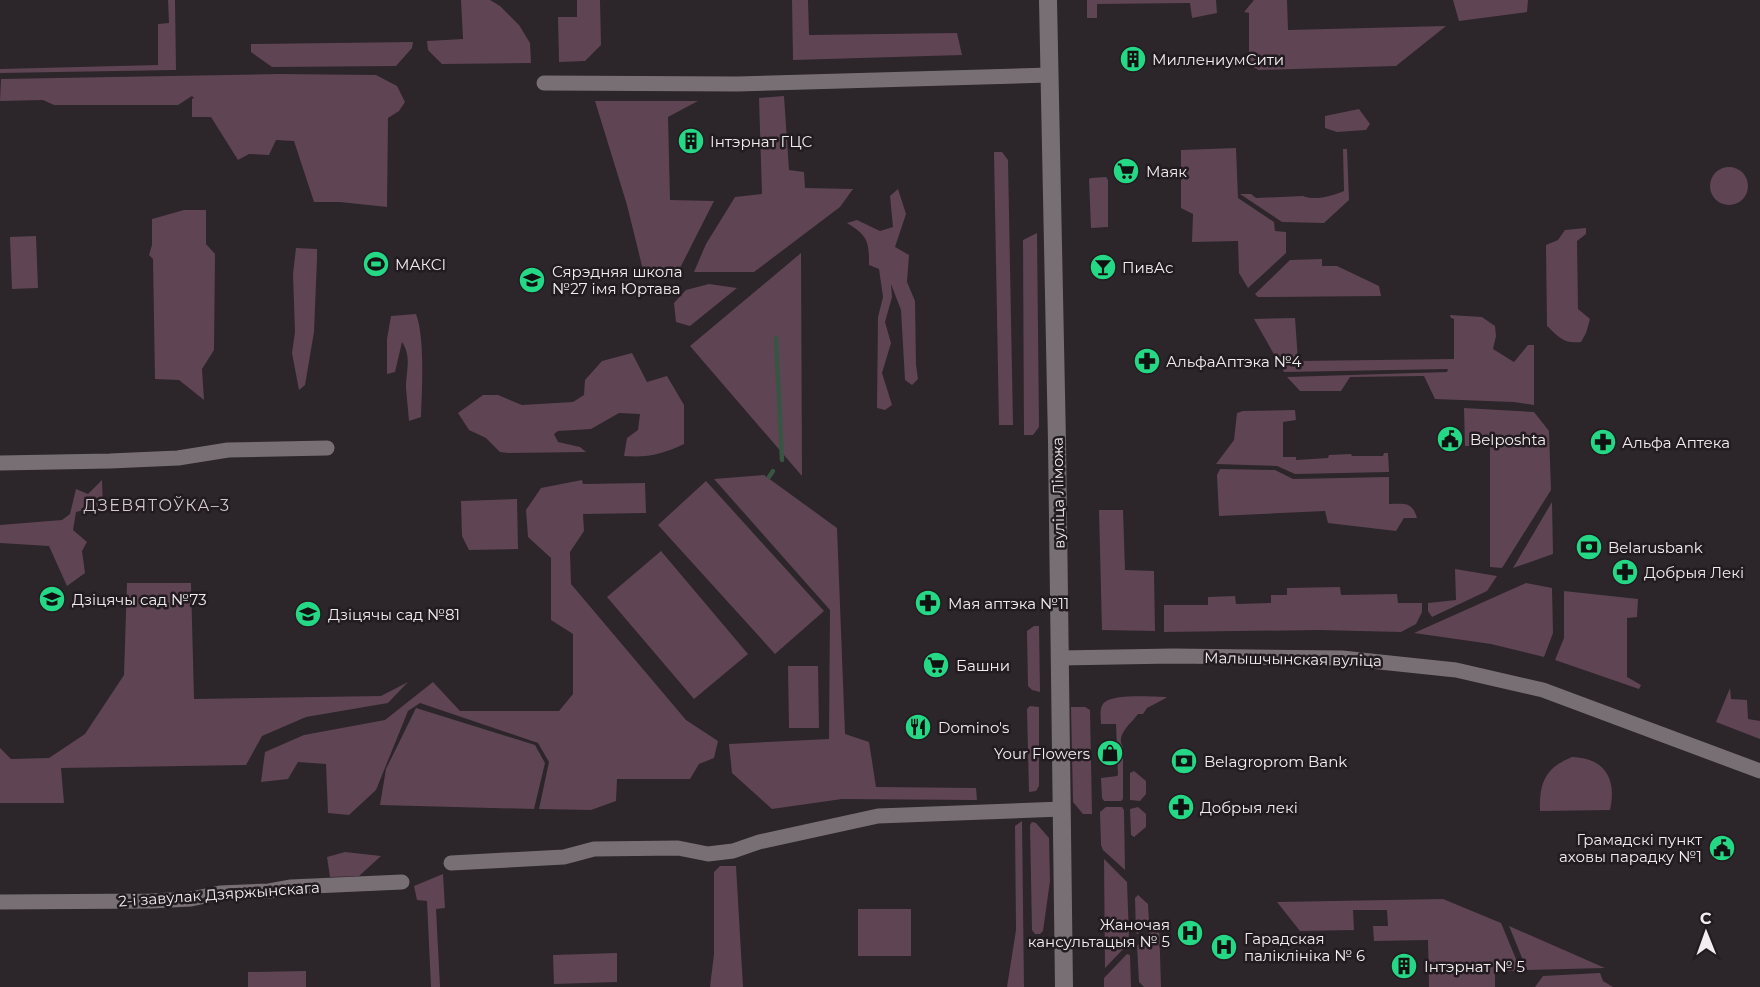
<svg xmlns="http://www.w3.org/2000/svg" width="1760" height="987" viewBox="0 0 1760 987" font-family="Montserrat,sans-serif">
	<style>
		.green { fill: #5f4454 }
		.lines { fill: none; stroke-linecap: round; stroke-linejoin: round }
		.stream { stroke: #385543; stroke-width: 4.5 }
		.minor { stroke: #786f74; stroke-width: 15 }
		.tertiary { stroke: #786f74; stroke-width: 18 }
		.labels { text-anchor: middle; dominant-baseline: central; stroke-width: 5; stroke-linejoin: round; paint-order: stroke }
		.poi-label { font-size: 15px; fill: #f2edf0; stroke: #221b1f; text-anchor: start }
		.street-label { font-size: 15px; fill: #f2edf0; stroke: #221b1f }
		.neighbourhood-label { font-size: 16px; letter-spacing: 1.5px; fill: #d3c9ce; stroke: #221b1f }
	</style>
	<rect width="100%" height="100%" fill="#2c2529"/>
	<g class="green">
		<path d="M168 0H175L176 70 0 73V69L158 65V24L169 23Z"/>
		<path d="M461 0H490L500 6 519 25 530 43 531 63 442 64 428 50 427 41 463 39Z"/>
		<path d="M577 0H600L601 45 585 61 559 62 558 17H577Z"/>
		<path d="M792 0H808L809 35 957 33 962 55 793 60Z"/>
		<path d="M1087 0H1216L1217 13 1192 18 1190 3 1097 4V18H1087Z"/>
		<path d="M1254 0H1287L1288 30 1446 26 1396 66 1259 70 1247 64 1245 56H1249V13L1244 12Z"/>
		<path d="M1453 0H1528L1527 12 1459 21Z"/>
		<path d="M413 42 412 48 396 66 272 67 251 52V44Z"/>
		<path d="M278 74 376 75 397 86 405 102 399 111 388 118 387 207 340 202H314L294 141 276 140 269 155 249 154 238 160 211 117H192V99L194 98 192 96 178 105H54L43 100 0 101 1 79Z"/>
		<path d="M784 96 789 170 804 172 805 188 853 189 840 207 754 272H694L706 244 735 197 762 194 759 98Z"/>
		<path d="M595 101H698L668 117 670 200 714 201 678 272 644 274 627 205Z"/>
		<path d="M1359 109 1370 124 1366 130 1337 132 1325 128V116Z"/>
		<path d="M1236 148 1238 198 1274 222 1275 231 1286 232V253L1248 288 1239 273 1238 241 1192 242 1193 214 1181 208V150Z"/>
		<path d="M1343 149H1347L1349 200 1324 223 1282 222 1240 194H1251L1256 198 1303 196C1314 201 1333 196 1344 191Z"/>
		<path d="M994 152H1002L1008 160 1013 425H999Z"/>
		<circle cx="1729" cy="186" r="19"/>
		<path d="M1106 177 1108 180V227L1091 228 1089 179 1091 178Z"/>
		<path d="M898 189 906 214 895 247 909 255 907 282 915 301 916 365 918 379 912 385 905 380 901 310 891 284 892 297 885 322 891 343 882 373 892 405 885 410 877 408 878 317 883 297 879 269 869 265C869 241 868 236 847 223L857 220 880 231 893 227 890 196Z"/>
		<path d="M184 210H206V244L215 254 214 350 202 369 204 400 179 380 155 379 153 259 149 255 152 245V219Z"/>
		<path d="M1586 228V234L1577 241 1578 309 1590 319 1586 333 1581 342C1563 344 1559 337 1547 326L1546 245 1558 240 1565 230Z"/>
		<path d="M1037 233 1039 427 1033 435H1024L1023 240Z"/>
		<path d="M36 236 38 288 12 289 10 237Z"/>
		<path d="M296 248 317 249V259L314 332 305 385 299 390 292 353 295 332 293 274Z"/>
		<path d="M801 253 802 476 690 346Z"/>
		<path d="M1322 259V266H1337L1379 286 1381 296 1258 297 1255 294 1290 260Z"/>
		<path d="M709 284 737 288 690 326 676 322 674 303 686 290Z"/>
		<path d="M416 314C425 337 422 392 421 417L409 421C408 410 407 399 406 388 406 371 412 357 402 342L395 372 387 374V339L391 316Z"/>
		<path d="M1450 315 1482 317 1495 326 1496 336 1493 349 1514 362 1528 345H1534V405L1513 402 1435 399 1424 376 1350 377 1341 391H1300L1287 377 1447 372 1448 369 1284 372 1254 319 1295 318 1298 361 1454 359V319L1451 318Z"/>
		<path d="M632 353 647 382 667 376 684 405V444C663 454 648 458 624 456L627 438 638 430 640 414 619 413 591 429 558 431 554 434 558 442 580 447 586 452 508 453 500 452 486 438 469 430 458 413 483 395H498L522 405 573 402 584 395 585 380 602 361Z"/>
		<path d="M1464 408 1534 412 1549 431 1551 490 1502 568 1490 567V446H1465Z"/>
		<path d="M1295 410 1296 420 1283 422V457H1296V460L1328 458 1329 455 1351 454 1352 456H1383L1384 453H1388L1389 472 1295 474 1277 466 1216 464 1234 440 1237 413 1243 411Z"/>
		<path d="M1220 469 1275 470 1293 479 1389 477V504C1404 504 1412 501 1417 518H1404L1396 531 1328 523 1325 511 1219 516 1217 475Z"/>
		<path d="M764 475 837 528 845 734 869 742 876 787 976 788 977 800 842 799 772 809 732 773 729 744 829 739 830 610 714 479Z"/>
		<path d="M102 480 103 511 92 508 76 512 73 530 87 542 82 551 85 573 67 586 49 546 0 543V525L62 520 70 514 76 489 88 494Z"/>
		<path d="M582 480 583 484 645 483 646 513 583 514 584 531 570 552 571 584 686 720 718 741 714 758 699 764 690 779H617L616 801 591 810 539 809 549 762 538 743 420 703 408 711 376 790 349 815 328 813 326 764 298 762 288 779 261 782 265 752 304 735 385 720 433 682 460 711H559L573 694V634L551 620V558L528 537 526 510 541 488Z"/>
		<path d="M706 481 824 611 775 654 658 525Z"/>
		<path d="M517 499 518 549 469 550 462 536 461 501Z"/>
		<path d="M1552 502 1553 554 1513 568Z"/>
		<path d="M1099 510H1123L1125 570 1154 571 1155 631 1102 630Z"/>
		<path d="M661 551 748 654 694 699 607 597Z"/>
		<path d="M1455 569 1497 576 1487 591 1432 617 1428 611V603L1456 600Z"/>
		<path d="M127 583H191L194 699 381 696 408 682 388 703 306 717 262 736 246 765 61 768 64 803H0V748L11 759 49 758 85 734 124 675Z"/>
		<path d="M1526 583 1552 588 1553 633 1544 657 1491 644 1414 633Z"/>
		<path d="M1340 587 1341 595 1397 594 1398 603H1422V612L1416 624 1401 632 1319 630 1164 632V605H1208V597L1235 596 1236 604 1271 603V595H1287V588Z"/>
		<path d="M1564 591 1638 599 1637 617 1627 618V677L1641 685 1639 689 1555 660 1564 638Z"/>
		<path d="M1034 626H1039L1040 692 1032 690 1028 686 1027 631Z"/>
		<path d="M788 666H818L819 728H789Z"/>
		<path d="M1730 688 1731 699 1747 700 1748 719 1760 721V739L1716 722Z"/>
		<path d="M1166 697V698L1147 708 1143 714H1138C1131 724 1115 735 1123 747V799L1121 801H1104L1102 798 1101 778 1117 776 1118 775 1116 724H1101C1101 717 1099 710 1103 704 1111 693 1153 697 1166 697Z"/>
		<path d="M1030 706 1039 707V786L1036 791 1029 792 1027 709Z"/>
		<path d="M1071 707H1085L1090 710 1092 814H1083L1073 802Z"/>
		<path d="M416 708 535 745 545 763 534 809 380 805 386 769Z"/>
		<path d="M1572 757C1605 758 1617 779 1610 810L1540 811C1539 783 1545 768 1572 757Z"/>
		<path d="M1134 771 1146 781V794L1140 801 1130 800V773Z"/>
		<path d="M1106 807H1122L1124 810 1125 870 1103 850 1101 845 1100 812Z"/>
		<path d="M1138 807 1146 814V827L1134 837 1131 835 1130 809Z"/>
		<path d="M1022 821 1024 987H1007L1016 930 1015 826Z"/>
		<path d="M1032 822 1036 823 1049 838 1050 881 1043 931 1040 934H1035L1032 930 1030 825Z"/>
		<path d="M345 852 381 856 359 876 330 877 327 857Z"/>
		<path d="M1104 859 1127 882 1129 938 1127 945 1105 968Z"/>
		<path d="M720 866H736L743 987H710L714 954V872Z"/>
		<path d="M443 874 445 908 436 909 440 987H431L427 901 417 900 414 886Z"/>
		<path d="M1138 895 1148 904 1149 922 1138 934 1136 933 1135 898Z"/>
		<path d="M1443 899 1501 923 1521 971H1495V987H1429L1428 940 1374 941 1373 926H1388L1387 910H1353L1354 930 1300 931 1277 902Z"/>
		<rect x="858" y="909" width="53" height="47"/>
		<path d="M1159 922 1161 987H1144L1139 982 1137 946Z"/>
		<path d="M1509 926 1605 968 1527 970Z"/>
		<path d="M617 953V982L554 984 553 955Z"/>
		<path d="M1127 954 1130 955 1131 987H1104V978Z"/>
		<path d="M306 971V987H248V972Z"/>
		<path d="M1600 973 1603 981 1613 987H1535L1543 976Z"/>
	</g>
	<g class="lines">
		<g class="stream">
			<path d="M776 338 782 460"/>
			<path d="M769 477 773 471"/>
		</g>
		<g class="minor">
			<path d="M544 83 737 84 1049 75"/>
			<path d="M0 463 110 461 178 458 228 450 327 448"/>
			<path d="M1060 658 1173 656 1342 658 1456 670 1543 690 1760 771"/>
			<path d="M451 863 564 857 594 849 678 848 708 854 733 851 759 842 878 816 1062 809"/>
			<path d="M0 902 151 901 191 899 220 893 269 891 291 887 402 882"/>
		</g>
		<path class="tertiary" d="M1048 0 1057 442 1064 987"/>
	</g>
	<defs>
		<symbol id="building-disc" viewBox="-11 -11 22 22"><circle r="9.5" fill="#25d886" stroke="#221b1f"/><path d="M-4-6H4V6H1V3H-1V6H-4ZM-2.5-4.3h1.7v1.8h-1.7ZM.8-4.3h1.7v1.8H.8ZM-2.5-1h1.7V.8h-1.7ZM.8-1h1.7V.8H.8Z" fill="#111"/></symbol>
		<symbol id="supermarket-disc" viewBox="-11 -11 22 22"><circle r="9.5" fill="#25d886" stroke="#221b1f"/><path d="M-6-5.5h2.5l.6 2H6L4.5 2H-2.5L-4.4-4H-6ZM-1.5 3.2a1.3 1.3 0 1 0 .1 0ZM3 3.2a1.3 1.3 0 1 0 .1 0Z" fill="#111"/></symbol>
		<symbol id="stadium-disc" viewBox="-11 -11 22 22"><circle r="9.5" fill="#25d886" stroke="#221b1f"/><path d="M0-5a6.5 5 0 1 0 0 10a6.5 5 0 1 0 0-10ZM-3.5-1.8h7v3.6h-7Z" fill="#111"/></symbol>
		<symbol id="bar-disc" viewBox="-11 -11 22 22"><circle r="9.5" fill="#25d886" stroke="#221b1f"/><path d="M-6-5H6L.8 .8V4.5H3.5V6h-7V4.5H-.8V.8Z" fill="#111"/></symbol>
		<symbol id="school-disc" viewBox="-11 -11 22 22"><circle r="9.5" fill="#25d886" stroke="#221b1f"/><path d="M0-5L7-2L0 1L-7-2ZM-4 1L0 2.5L4 1V4Q0 6-4 4Z" fill="#111"/></symbol>
		<symbol id="pharmacy-disc" viewBox="-11 -11 22 22"><circle r="9.5" fill="#25d886" stroke="#221b1f"/><path d="M-2-6h4v4h4v4h-4v4h-4v-4h-4v-4h4Z" fill="#111"/></symbol>
		<symbol id="civic-disc" viewBox="-11 -11 22 22"><circle r="9.5" fill="#25d886" stroke="#221b1f"/><path d="M-.6-6.5H3V-4.5H.6V-3L4-1V1h2V6H-6V1h2V-1L-.6-3ZM-1.2 2.5V6h2.4V2.5Z" fill="#111"/></symbol>
		<symbol id="bank-disc" viewBox="-11 -11 22 22"><circle r="9.5" fill="#25d886" stroke="#221b1f"/><path d="M-6-4H6V4H-6ZM0-2.3a2.3 2.3 0 1 0 0 4.6a2.3 2.3 0 1 0 0-4.6Z" fill="#111"/></symbol>
		<symbol id="restaurant-disc" viewBox="-11 -11 22 22"><circle r="9.5" fill="#25d886" stroke="#221b1f"/><path d="M-5-6h1v4h1v-4h1v4h1v-4h1v5L-1.5 .5V6h-2V.5L-5-1ZM5-6V6H3V1.5H1.5Q1.5-4 5-6Z" fill="#111"/></symbol>
		<symbol id="shop-disc" viewBox="-11 -11 22 22"><circle r="9.5" fill="#25d886" stroke="#221b1f"/><path d="M-5-2.5h2.3a2.7 3.5 0 0 1 5.4 0H5L5.5 6h-11ZM-1.5-2.5h3a1.5 2.3 0 0 0-3 0Z" fill="#111"/></symbol>
		<symbol id="hospital-disc" viewBox="-11 -11 22 22"><circle r="9.5" fill="#25d886" stroke="#221b1f"/><path d="M-5-5h3v3.5h4V-5h3V5h-3V1.5h-4V5h-3Z" fill="#111"/></symbol>
	</defs>
	<g fill-rule="evenodd">
		<use href="#building-disc" x="1118" y="44" width="30" height="30"/>
		<use href="#building-disc" x="676" y="126" width="30" height="30"/>
		<use href="#supermarket-disc" x="1111" y="156" width="30" height="30"/>
		<use href="#stadium-disc" x="361" y="249" width="30" height="30"/>
		<use href="#bar-disc" x="1088" y="252" width="30" height="30"/>
		<use href="#school-disc" x="517" y="265" width="30" height="30"/>
		<use href="#pharmacy-disc" x="1132" y="346" width="30" height="30"/>
		<use href="#civic-disc" x="1435" y="424" width="30" height="30"/>
		<use href="#pharmacy-disc" x="1588" y="427" width="30" height="30"/>
		<use href="#bank-disc" x="1574" y="532" width="30" height="30"/>
		<use href="#pharmacy-disc" x="1610" y="557" width="30" height="30"/>
		<use href="#school-disc" x="37" y="584" width="30" height="30"/>
		<use href="#pharmacy-disc" x="913" y="588" width="30" height="30"/>
		<use href="#school-disc" x="293" y="599" width="30" height="30"/>
		<use href="#supermarket-disc" x="921" y="650" width="30" height="30"/>
		<use href="#restaurant-disc" x="903" y="712" width="30" height="30"/>
		<use href="#shop-disc" x="1095" y="738" width="30" height="30"/>
		<use href="#bank-disc" x="1169" y="746" width="30" height="30"/>
		<use href="#pharmacy-disc" x="1166" y="792" width="30" height="30"/>
		<use href="#civic-disc" x="1707" y="833" width="30" height="30"/>
		<use href="#hospital-disc" x="1175" y="918" width="30" height="30"/>
		<use href="#hospital-disc" x="1209" y="932" width="30" height="30"/>
		<use href="#building-disc" x="1389" y="951" width="30" height="30"/>
	</g>
	<g class="labels">
		<g class="poi-label">
			<text x="1152" y="59">МиллениумСити</text>
			<text x="710" y="141">Інтэрнат ГЦС</text>
			<text x="1146" y="171">Маяк</text>
			<text x="395" y="264">МАКСІ</text>
			<text x="1122" y="267">ПивАс</text>
			<text x="552" y="271">Сярэдняя школа<tspan x="552" dy="17">№27 імя Юртава</tspan></text>
			<text x="1166" y="361">АльфаАптэка №4</text>
			<text x="1470" y="439">Belposhta</text>
			<text x="1622" y="442">Альфа Аптека</text>
			<text x="1608" y="547">Belarusbank</text>
			<text x="1644" y="572">Добрыя Лекі</text>
			<text x="72" y="599">Дзіцячы сад №73</text>
			<text x="948" y="603">Мая аптэка №11</text>
			<text x="328" y="614">Дзіцячы сад №81</text>
			<text x="956" y="665">Башни</text>
			<text x="938" y="727">Domino's</text>
			<text x="1090" y="753" text-anchor="end">Your Flowers</text>
			<text x="1204" y="761">Belagroprom Bank</text>
			<text x="1200" y="807">Добрыя лекі</text>
			<text x="1702" y="839" text-anchor="end">Грамадскі пункт<tspan x="1702" dy="17">аховы парадку №1</tspan></text>
			<text x="1170" y="924" text-anchor="end">Жаночая<tspan x="1170" dy="17">кансультацыя № 5</tspan></text>
			<text x="1244" y="938">Гарадская<tspan x="1244" dy="17">паліклініка № 6</tspan></text>
			<text x="1424" y="966">Інтэрнат № 5</text>
		</g>
		<g class="street-label">
			<text transform="translate(1058 493) rotate(-91)">вуліца Ліможа</text>
			<text transform="translate(1293 659) rotate(1)">Малышчынская вуліца</text>
			<text transform="translate(219 894) rotate(-4)">2-і завулак Дзяржынскага</text>
		</g>
		<g class="neighbourhood-label">
			<text x="157" y="505">ДЗЕВЯТОЎКА–3</text>
		</g>
	</g>
	<g transform="translate(1706 933) rotate(359)" stroke="#221b1f" stroke-width="4.5" paint-order="stroke">
	<path d="M0-4.5L10 22L0 15L-10 22Z" fill="#f2edf0"/>
	<text y="-9" font-size="16" font-weight="bold" text-anchor="middle" fill="#f2edf0">С</text>
	</g>
</svg>
